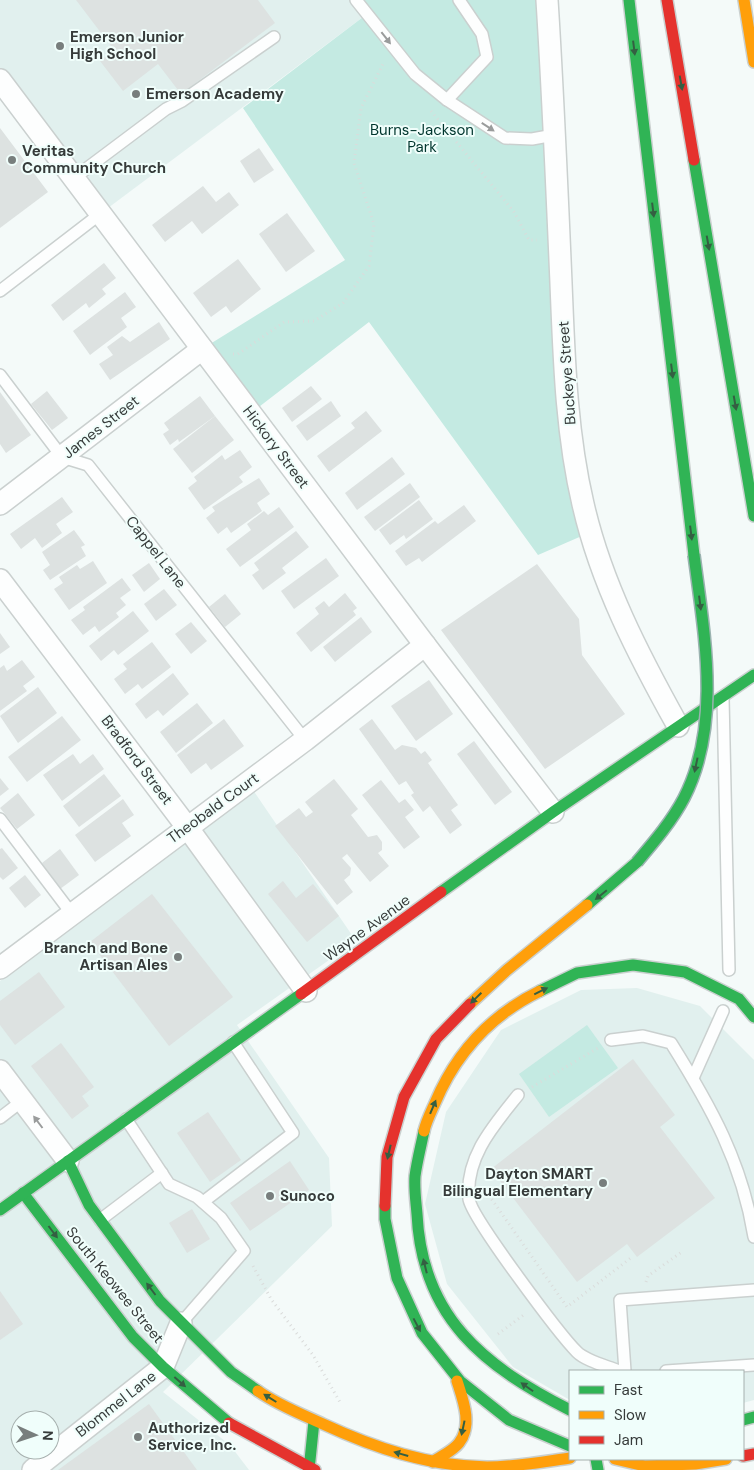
<svg xmlns="http://www.w3.org/2000/svg" width="754" height="1470" viewBox="0 0 754 1470" font-family="'DM Sans',sans-serif">
	<style>
		.built { fill: #e1f0ee; fill-rule: evenodd }
		.green { fill: #c4eae2 }
		.building { fill: #dde2e1 }
		.lines { fill: none; stroke-linecap: round; stroke-linejoin: round }
		.lane-casing { stroke: #cad0cf; stroke-width: 14 }
		.street-casing { stroke: #cad0cf; stroke-width: 24 }
		.fast-casing { stroke: #cad0cf; stroke-width: 14 }
		.slow-casing { stroke: #cad0cf; stroke-width: 14 }
		.jam-casing { stroke: #cad0cf; stroke-width: 14 }
		.path { stroke: #dadcdb; stroke-width: 3; stroke-dasharray: 1 4; stroke-linecap: butt }
		.lane { stroke: #fdfefe; stroke-width: 11 }
		.street { stroke: #fdfefe; stroke-width: 21 }
		.fast { stroke: #30b455; stroke-width: 11 }
		.slow { stroke: #ff9f0a; stroke-width: 11 }
		.jam { stroke: #e5322d; stroke-width: 11 }
		.fast-bridge-casing { stroke: #9ab3b0; stroke-width: 14; stroke-linecap: butt }
		.fast-bridge { stroke: #30b455; stroke-width: 11 }
		.oneway { fill: #9a9c9c }
		.oneway2 { fill: #345f42 }
		.poi-dot { fill: #787e7d; stroke: #f0fefb; stroke-width: 2 }
		.labels { text-anchor: middle; dominant-baseline: central; stroke-width: 4; stroke-linejoin: round; paint-order: stroke }
		.poi-label { font-size: 15px; font-weight: bold; fill: #363b3a; stroke: #f0fefb; text-anchor: start }
		.park-label { font-size: 15px; fill: #00362e; stroke: #f0fefb }
		.street-label { font-size: 15px; fill: #363b3a; stroke: #f0fefb }
	</style>
	<rect width="100%" height="100%" fill="#f4faf9"/>
	<g class="built">
		<path d="M0 0H356L367 14 100 214 0 80Z"/>
		<path d="M251 787 356 941 237 1025 329 1158 332 1226 163 1392 230 1445 249 1470H0V981ZM20 1420H50V1450H20Z"/>
		<path d="M637 988 700 1006 754 1060V1400L743 1403V1371H570V1400L513 1367 447 1284 425 1204 446 1112 501 1030 581 990Z"/>
	</g>
	<g class="green">
		<path d="M356 0H547L565 377 591 532 538 555 369 322 251 413 202 349 345 260 243 108 367 14Z"/>
		<path d="M587 1025 618 1068 549 1117 519 1074Z"/>
	</g>
	<g class="building">
		<path d="M76 0H258L275 23 181 94 158 64 123 91 100 61 114 50Z"/>
		<path d="M0 128 48 192 0 228Z"/>
		<path d="M259 148 274 170 254 183 240 161Z"/>
		<path d="M203 186 216 202 229 192 239 205 202 234 192 221 165 242 152 225Z"/>
		<path d="M287 213 315 251 286 272 259 234Z"/>
		<path d="M238 259 261 289 231 313 226 306 211 317 193 293Z"/>
		<path d="M104 263 116 278 102 289 106 294 89 308 86 303 63 321 51 305Z"/>
		<path d="M125 292 136 307 121 318 127 327 90 355 73 331Z"/>
		<path d="M159 322 170 339 110 380 99 364 113 355 107 347 122 336 130 342Z"/>
		<path d="M311 386 322 399 292 422 282 408Z"/>
		<path d="M47 391 68 418 52 430 31 404Z"/>
		<path d="M0 392 31 435 6 453 0 444Z"/>
		<path d="M200 396 215 416 179 442 178 439 170 445 163 434 169 430 164 423Z"/>
		<path d="M331 401 341 416 307 441 296 426Z"/>
		<path d="M366 411 382 431 329 472 317 456 355 428 351 423Z"/>
		<path d="M215 416 234 440 192 473 173 449Z"/>
		<path d="M240 450 252 467 239 477 243 482 204 510 188 488 197 481 194 477 222 455 225 460Z"/>
		<path d="M392 457 405 474 357 510 345 493Z"/>
		<path d="M259 478 270 494 257 503 262 511 231 533 227 527 218 534 206 518 215 511 212 507Z"/>
		<path d="M410 483 420 497 375 531 364 517Z"/>
		<path d="M62 497 73 512 56 524 62 533 42 548 35 538 21 549 10 534Z"/>
		<path d="M419 500 433 519 406 539 404 535 390 545 379 530Z"/>
		<path d="M464 505 476 521 422 562 419 558 406 566 395 551 435 521 438 524Z"/>
		<path d="M279 507 294 527 240 567 226 549 251 530 247 524 264 511 268 515Z"/>
		<path d="M74 530 85 545 81 547 86 556 50 580 43 570 50 565 42 552Z"/>
		<path d="M296 531 309 547 282 568 286 573 263 590 252 575 259 570 254 563Z"/>
		<path d="M326 558 339 576 294 609 281 591Z"/>
		<path d="M93 561 107 583 69 610 54 589 63 583 59 577 77 565 80 569Z"/>
		<path d="M149 563 160 579 144 592 132 575Z"/>
		<path d="M537 564 579 619 582 655 625 714 545 769 441 630Z"/>
		<path d="M122 578 131 590 120 598 126 605 116 613 119 617 99 632 95 626 83 635 71 620 85 610 83 607Z"/>
		<path d="M164 589 177 605 156 621 144 604Z"/>
		<path d="M345 593 357 608 353 611 356 615 311 652 296 633 319 614 315 608 324 601 329 607Z"/>
		<path d="M225 594 241 614 225 627 209 607Z"/>
		<path d="M133 611 149 631 118 655 114 650 101 661 89 646Z"/>
		<path d="M361 617 372 632 335 662 323 647Z"/>
		<path d="M191 622 207 641 191 654 175 634Z"/>
		<path d="M0 633 10 647 0 654Z"/>
		<path d="M152 642 171 667 142 689 138 684 125 694 114 679 127 669 123 664Z"/>
		<path d="M22 660 35 677 23 686 27 691 0 711V668L4 665 7 671Z"/>
		<path d="M173 673 189 694 163 716 158 710 146 719 135 704Z"/>
		<path d="M429 680 453 714 416 741 391 706Z"/>
		<path d="M38 687 57 713 18 743 0 716Z"/>
		<path d="M197 703 213 723 176 753 160 732Z"/>
		<path d="M62 716 81 740 27 782 8 757Z"/>
		<path d="M224 719 244 746 211 770 206 763 191 774 177 755Z"/>
		<path d="M372 719 395 750 402 745 416 748 421 754 425 751 432 760 428 763 458 805 451 810 462 825 450 834 430 806 423 812 411 795 414 793 406 781 399 785 359 729Z"/>
		<path d="M474 741 512 792 495 805 457 754Z"/>
		<path d="M73 754 80 764 93 754 104 769 62 801 43 775Z"/>
		<path d="M104 774 121 796 79 827 63 806Z"/>
		<path d="M0 778 9 789 0 796Z"/>
		<path d="M334 779 358 809 351 815 368 837 377 835 382 842V850L378 853 389 866 370 882 347 854 342 858 351 868 350 875 344 880 353 892 337 905 275 826 299 808 306 817 313 812 305 802Z"/>
		<path d="M381 780 399 803 405 799 414 810 405 817 420 837 404 849 362 795Z"/>
		<path d="M18 793 35 815 17 829 0 808Z"/>
		<path d="M123 799 134 815 122 823 131 836 95 862 75 835Z"/>
		<path d="M2 848 18 868 3 880 0 877V849Z"/>
		<path d="M60 849 79 875 60 889 42 863Z"/>
		<path d="M25 875 41 895 25 908 9 888Z"/>
		<path d="M283 881 296 898 313 884 339 916 307 942 268 894Z"/>
		<path d="M152 894 233 997 169 1046 90 942Z"/>
		<path d="M39 972 65 1007 15 1045 0 1025V1001Z"/>
		<path d="M61 1043 94 1087 82 1096 89 1106 72 1119 31 1066Z"/>
		<path d="M633 1059 675 1115 660 1127 715 1198 637 1257 627 1244 577 1282 491 1169Z"/>
		<path d="M208 1112 241 1160 210 1182 177 1133Z"/>
		<path d="M290 1161 309 1190 250 1231 230 1203Z"/>
		<path d="M192 1209 210 1239 187 1253 169 1223Z"/>
		<path d="M0 1291 23 1324 0 1340Z"/>
		<path d="M149 1404 197 1470H58Z"/>
	</g>
	<g class="lines">
		<defs>
			<g id="lane">
				<path d="M356 0 415 74 447 100 505 138 532 139 554 135"/>
				<path d="M447 100 487 57 482 34 459 0"/>
				<path d="M74 178 166 109 182 101 274 37"/>
				<path d="M0 291 100 214"/>
				<path d="M0 375 62 457 88 465 305 740"/>
				<path d="M723 698 729 970"/>
				<path d="M0 819 72 914"/>
				<path d="M611 1040 643 1036 671 1043C711 1107 742 1162 754 1237"/>
				<path d="M693 1078 723 1011"/>
				<path d="M518 1095C494 1125 465 1157 469 1199 471 1217 560 1335 577 1352 586 1361 607 1366 619 1371"/>
				<path d="M0 1118 22 1101"/>
				<path d="M126 1119 169 1184 197 1197 221 1218 244 1251 182 1322"/>
				<path d="M203 1202 293 1133 233 1042"/>
				<path d="M100 1220 162 1173"/>
				<path d="M625 1371 620 1300 754 1290"/>
				<path d="M666 1371 754 1365"/>
			</g>
			<g id="street">
				<path d="M547 0C553 94 557 189 561 283 564 357 566 432 583 504 601 583 639 656 678 726"/>
				<path d="M0 80 425 645 553 812"/>
				<path d="M0 504 202 349"/>
				<path d="M0 580 187 827 306 991"/>
				<path d="M0 968 305 740 425 645"/>
				<path d="M0 1071 68 1161"/>
				<path d="M33 1470 163 1367 181 1323"/>
			</g>
			<g id="fast">
				<path d="M629 0 694 555"/>
				<path d="M694 160 754 516"/>
				<path d="M441 892 553 812 754 675"/>
				<path d="M587 905 637 862"/>
				<path d="M540 991 577 973 633 965 685 972 739 999 754 1017"/>
				<path d="M424 1131C421 1146 417 1161 415 1176 414 1189 416 1202 417 1214 422 1318 484 1366 570 1410"/>
				<path d="M68 1161 89 1205 160 1301 231 1372 258 1391"/>
				<path d="M23 1193 133 1337 163 1367 229 1423"/>
				<path d="M385 1206V1219L397 1278 422 1333 460 1381 509 1420 570 1446"/>
				<path d="M0 1210 301 994"/>
				<path d="M743 1420 754 1417"/>
				<path d="M596 1459 598 1470"/>
				<path d="M309 1470 314 1421"/>
			</g>
			<g id="slow">
				<path d="M744 0 754 62"/>
				<path d="M470 1004 507 970 587 905"/>
				<path d="M424 1131C426 1122 431 1112 435 1103 456 1053 491 1015 540 991"/>
				<path d="M258 1391C278 1405 301 1414 323 1424 375 1448 428 1466 487 1467 515 1467 542 1462 570 1458"/>
				<path d="M615 1459 645 1466 695 1464 726 1459"/>
				<path d="M433 1462C441 1456 453 1451 459 1443 473 1425 463 1400 457 1381"/>
			</g>
			<g id="jam">
				<path d="M667 0 694 160"/>
				<path d="M301 994 441 892"/>
				<path d="M385 1206 387 1157 404 1097 436 1039 470 1004"/>
				<path d="M229 1423 315 1470"/>
				<path d="M743 1456 754 1454"/>
			</g>
		</defs>
		<use href="#lane" class="lane-casing"/>
		<use href="#street" class="street-casing"/>
		<use href="#fast" class="fast-casing"/>
		<use href="#slow" class="slow-casing"/>
		<use href="#jam" class="jam-casing"/>
		<g class="path">
			<path d="M431 111 514 212 529 240H537"/>
			<path d="M233 354H238L284 322 314 321 343 303 369 266 374 224 354 163 361 108 384 62"/>
			<path d="M532 1087 598 1048"/>
			<path d="M486 1191 567 1307 632 1257"/>
			<path d="M253 1266 271 1299 313 1355 341 1404"/>
			<path d="M646 1282 648 1276 683 1251"/>
			<path d="M498 1334 525 1314"/>
		</g>
		<use href="#lane" class="lane"/>
		<use href="#street" class="street"/>
		<use href="#fast" class="fast"/>
		<use href="#slow" class="slow"/>
		<use href="#jam" class="jam"/>
		<defs>
			<path id="fast-bridge" d="M637 862C654 842 672 821 684 798 722 724 704 633 694 555"/>
		</defs>
		<use href="#fast-bridge" class="fast-bridge-casing"/>
		<use href="#fast-bridge" class="fast-bridge"/>
	</g>
	<defs><path id="oneway-solid" d="M-6-.8H1V-3.2L6.5 0L1 3.2V.8H-6Z" transform="scale(1.25)"/></defs>
	<g class="oneway">
		<use href="#oneway-solid" transform="translate(386 38) rotate(52)"/>
		<use href="#oneway-solid" transform="translate(488 127) rotate(33)"/>
		<use href="#oneway-solid" transform="translate(38 1122) rotate(-127)"/>
	</g>
	<g class="oneway2">
		<use href="#oneway-solid" transform="translate(634 48) rotate(83)"/>
		<use href="#oneway-solid" transform="translate(681 83) rotate(80)"/>
		<use href="#oneway-solid" transform="translate(653 210) rotate(83)"/>
		<use href="#oneway-solid" transform="translate(708 243) rotate(80)"/>
		<use href="#oneway-solid" transform="translate(672 371) rotate(83)"/>
		<use href="#oneway-solid" transform="translate(735 403) rotate(80)"/>
		<use href="#oneway-solid" transform="translate(691 533) rotate(83)"/>
		<use href="#oneway-solid" transform="translate(700 603) rotate(83)"/>
		<use href="#oneway-solid" transform="translate(696 765) rotate(102)"/>
		<use href="#oneway-solid" transform="translate(601 895) rotate(141)"/>
		<use href="#oneway-solid" transform="translate(541 991) rotate(-26)"/>
		<use href="#oneway-solid" transform="translate(476 998) rotate(136)"/>
		<use href="#oneway-solid" transform="translate(433 1107) rotate(-67)"/>
		<use href="#oneway-solid" transform="translate(389 1152) rotate(103)"/>
		<use href="#oneway-solid" transform="translate(53 1232) rotate(53)"/>
		<use href="#oneway-solid" transform="translate(425 1266) rotate(-104)"/>
		<use href="#oneway-solid" transform="translate(151 1289) rotate(-127)"/>
		<use href="#oneway-solid" transform="translate(417 1325) rotate(62)"/>
		<use href="#oneway-solid" transform="translate(180 1382) rotate(41)"/>
		<use href="#oneway-solid" transform="translate(527 1387) rotate(-145)"/>
		<use href="#oneway-solid" transform="translate(270 1398) rotate(-148)"/>
		<use href="#oneway-solid" transform="translate(463 1428) rotate(102)"/>
		<use href="#oneway-solid" transform="translate(401 1454) rotate(-164)"/>
	</g>
	<g class="poi-dot">
		<circle cx="60" cy="46" r="5"/>
		<circle cx="136" cy="94" r="5"/>
		<circle cx="12" cy="160" r="5"/>
		<circle cx="178" cy="957" r="5"/>
		<circle cx="603" cy="1183" r="5"/>
		<circle cx="270" cy="1196" r="5"/>
		<circle cx="138" cy="1437" r="5"/>
	</g>
	<g class="labels">
		<g class="poi-label">
			<text x="70" y="37">Emerson Junior<tspan x="70" dy="17">High School</tspan></text>
			<text x="146" y="94">Emerson Academy</text>
			<text x="22" y="151">Veritas<tspan x="22" dy="17">Community Church</tspan></text>
			<text x="168" y="948" text-anchor="end">Branch and Bone<tspan x="168" dy="17">Artisan Ales</tspan></text>
			<text x="593" y="1174" text-anchor="end">Dayton SMART<tspan x="593" dy="17">Bilingual Elementary</tspan></text>
			<text x="280" y="1196">Sunoco</text>
			<text x="148" y="1428">Authorized<tspan x="148" dy="17">Service, Inc.</tspan></text>
		</g>
		<g class="park-label">
			<text x="422" y="130">Burns-Jackson<tspan x="422" dy="17">Park</tspan></text>
		</g>
		<g class="street-label">
			<text transform="translate(567 373) rotate(-94)">Buckeye Street</text>
			<text transform="translate(101 427) rotate(-38)">James Street</text>
			<text transform="translate(276 447) rotate(53)">Hickory Street</text>
			<text transform="translate(156 552) rotate(52)">Cappel Lane</text>
			<text transform="translate(137 760) rotate(53)">Bradford Street</text>
			<text transform="translate(213 808) rotate(-36)">Theobald Court</text>
			<text transform="translate(367 928) rotate(-36)">Wayne Avenue</text>
			<text transform="translate(115 1285) rotate(51)">South Keowee Street</text>
			<text transform="translate(116 1404) rotate(-38)">Blommel Lane</text>
		</g>
	</g>
	<rect x="569" y="1370" width="175" height="90" fill="#f0fefb" stroke="#a6b0ae"/>
	<rect x="579" y="1386" width="25" height="8" fill="#30b455" stroke="#a6b0ae"/>
	<text x="614" y="1395" font-size="15" fill="#363b3a">Fast</text>
	<rect x="579" y="1411" width="25" height="8" fill="#ff9f0a" stroke="#a6b0ae"/>
	<text x="614" y="1420" font-size="15" fill="#363b3a">Slow</text>
	<rect x="579" y="1436" width="25" height="8" fill="#e5322d" stroke="#a6b0ae"/>
	<text x="614" y="1445" font-size="15" fill="#363b3a">Jam</text>
	<g transform="translate(35 1435) rotate(93)"><circle r="24" fill="#f0fefb" stroke="#a6b0ae"/>
	<path d="M0-4L9 19L0 12L-9 19Z" fill="#787e7d"/>
	<text y="-8" font-size="14" font-weight="bold" text-anchor="middle" fill="#363b3a">N</text>
	</g>
</svg>
